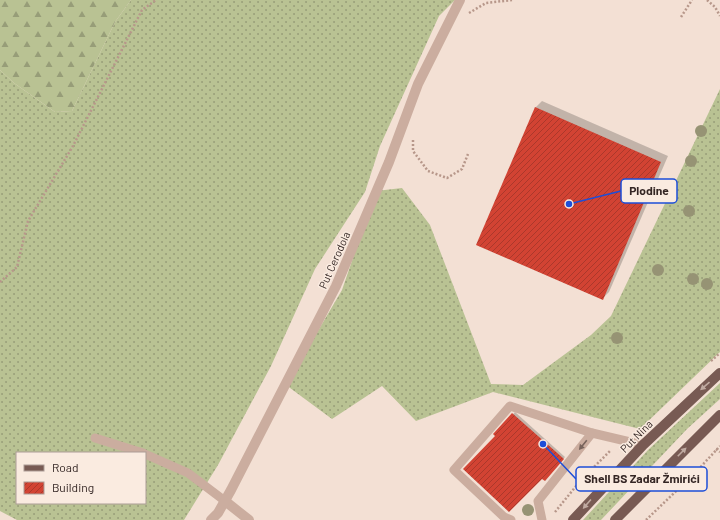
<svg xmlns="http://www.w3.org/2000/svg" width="720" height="520" viewBox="0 0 720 520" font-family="Barlow,sans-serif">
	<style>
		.grass { fill: url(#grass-dots); fill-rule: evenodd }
		.forest { fill: url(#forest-firs) }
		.shadow { fill: #0003 }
		.building { fill: url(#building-hatch) }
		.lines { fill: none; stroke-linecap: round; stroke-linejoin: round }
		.path { stroke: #b7978a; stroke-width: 2.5; stroke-dasharray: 2 2; stroke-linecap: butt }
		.service { stroke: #cbad9f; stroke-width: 9 }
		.minor { stroke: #cbad9f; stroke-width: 10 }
		.primary { stroke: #785a53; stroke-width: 10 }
		.tree { fill: #969374 }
		.oneway { fill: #c0aaa1 }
		.oneway2 { fill: #78635b }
		.labels { text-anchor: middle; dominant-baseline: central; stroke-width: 3; stroke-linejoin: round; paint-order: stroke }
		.street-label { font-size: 11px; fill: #342624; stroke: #faebe0 }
		.leader { fill: none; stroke: #1d4ed8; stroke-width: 1.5 }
		.callout-dot { fill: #1d4ed8; stroke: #faebe0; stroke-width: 1.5 }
		.callout { fill: #faebe0; stroke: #1d4ed8; stroke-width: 1.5 }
		.callout-label { font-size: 12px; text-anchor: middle; font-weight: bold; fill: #342624 }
	</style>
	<defs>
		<pattern id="grass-dots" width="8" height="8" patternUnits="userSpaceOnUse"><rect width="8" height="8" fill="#b9c293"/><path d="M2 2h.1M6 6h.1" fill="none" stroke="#979d78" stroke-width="1.8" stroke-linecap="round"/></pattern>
		<pattern id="forest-firs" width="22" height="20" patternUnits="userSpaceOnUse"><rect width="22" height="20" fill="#b9c293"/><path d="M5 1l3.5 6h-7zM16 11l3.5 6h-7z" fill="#979d78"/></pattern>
		<pattern id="building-hatch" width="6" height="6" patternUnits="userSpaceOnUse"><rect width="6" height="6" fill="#d24333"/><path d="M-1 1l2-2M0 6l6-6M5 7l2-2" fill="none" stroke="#ab382b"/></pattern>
	</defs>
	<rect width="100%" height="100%" fill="#f3e0d4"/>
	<g class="grass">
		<path d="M131 0H455L439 16 380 146 365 192 315 269 271 366 218 465 184 520H17L0 511V70L14 83 55 112 72 111 115 22ZM17 453H145V503H17Z"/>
		<path d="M720 89V352L640 429 493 392 416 421 382 386 332 419 286 385 342 290 376 191 402 188 430 225 491 384 523 385 591 335 611 316Z"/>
		<path d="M720 383V399L687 429 601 520H583L648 450Z"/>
	</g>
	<path class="forest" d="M0 0H131L115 22 72 111 55 112 14 83 0 70Z"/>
	<g class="shadow">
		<path d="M542 101 668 156 609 292 603 298 535 108Z"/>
		<path d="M515 412 565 457 547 478 542 477 495 434Z"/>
	</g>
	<g class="building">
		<path d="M535 107 661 162 603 300 476 245Z"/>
		<path d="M512 413 564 459 545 481 542 479 509 512 463 469 495 436 493 434Z"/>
	</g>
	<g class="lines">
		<g class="path">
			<path d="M707 0 715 7 720 16"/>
			<path d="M469 13 486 3 512 0"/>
			<path d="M681 17 692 0"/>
			<path d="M413 140V151L428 171 447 178 462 169 468 154"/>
			<path d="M0 282 17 267 28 221 73 146 142 10 156 0"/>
			<path d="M711 361 720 353"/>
			<path d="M716 449 720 452"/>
			<path d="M555 512 581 480 610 451"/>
			<path d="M646 520 695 473 720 446"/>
		</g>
		<g class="service">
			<path d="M95 438 143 453"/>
			<path d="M145 454 188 473 225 501"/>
			<path d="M511 520 504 517 454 470 510 406 592 433"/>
			<path d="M542 520 538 501 592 433 643 445"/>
		</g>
		<g class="minor">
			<path d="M225 501 249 520"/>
			<path d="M211 520 218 513 231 490 336 286 389 162 418 84 460 0"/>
		</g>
		<g class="primary">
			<path d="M573 520 643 445 720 373"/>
			<path d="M615 520 720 415"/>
		</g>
	</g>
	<g class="tree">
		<circle cx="701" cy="131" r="6"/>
		<circle cx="691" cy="161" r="6"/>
		<circle cx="689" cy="211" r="6"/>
		<circle cx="658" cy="270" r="6"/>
		<circle cx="693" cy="279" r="6"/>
		<circle cx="707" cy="284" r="6"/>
		<circle cx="617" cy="338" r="6"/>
		<circle cx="528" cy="510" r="6"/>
	</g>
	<defs><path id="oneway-solid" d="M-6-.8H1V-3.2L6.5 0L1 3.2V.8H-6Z"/></defs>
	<g class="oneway">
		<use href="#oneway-solid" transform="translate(705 386) rotate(139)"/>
		<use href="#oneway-solid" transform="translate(682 452) rotate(-45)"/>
		<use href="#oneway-solid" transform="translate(587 504) rotate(131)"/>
	</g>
	<use class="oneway2" href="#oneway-solid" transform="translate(583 445) rotate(129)"/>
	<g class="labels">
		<g class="street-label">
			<text transform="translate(334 260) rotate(-66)">Put Cerodola</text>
			<text transform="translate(636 436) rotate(-45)">Put Nina</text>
		</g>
	</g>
	<path class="leader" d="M569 204L621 191M543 444L576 479"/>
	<g class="callout-dot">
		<circle cx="569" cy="204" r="4"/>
		<circle cx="543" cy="444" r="4"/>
	</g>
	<g class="callout">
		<rect x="621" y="179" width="56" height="24" rx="4"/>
		<rect x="576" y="467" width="131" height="24" rx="4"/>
	</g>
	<g class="callout-label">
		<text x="649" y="195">Plodine</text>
		<text x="642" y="483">Shell BS Zadar Žmirići</text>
	</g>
	<rect x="16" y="452" width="130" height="52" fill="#faebe0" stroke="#ab9c95"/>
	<rect x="24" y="465" width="20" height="6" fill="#785a53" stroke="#ab9c95"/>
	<text x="52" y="472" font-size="12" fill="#342624">Road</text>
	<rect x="24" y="482" width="20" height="12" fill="url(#building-hatch)" stroke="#ab9c95"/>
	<text x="52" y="492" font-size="12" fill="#342624">Building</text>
</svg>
